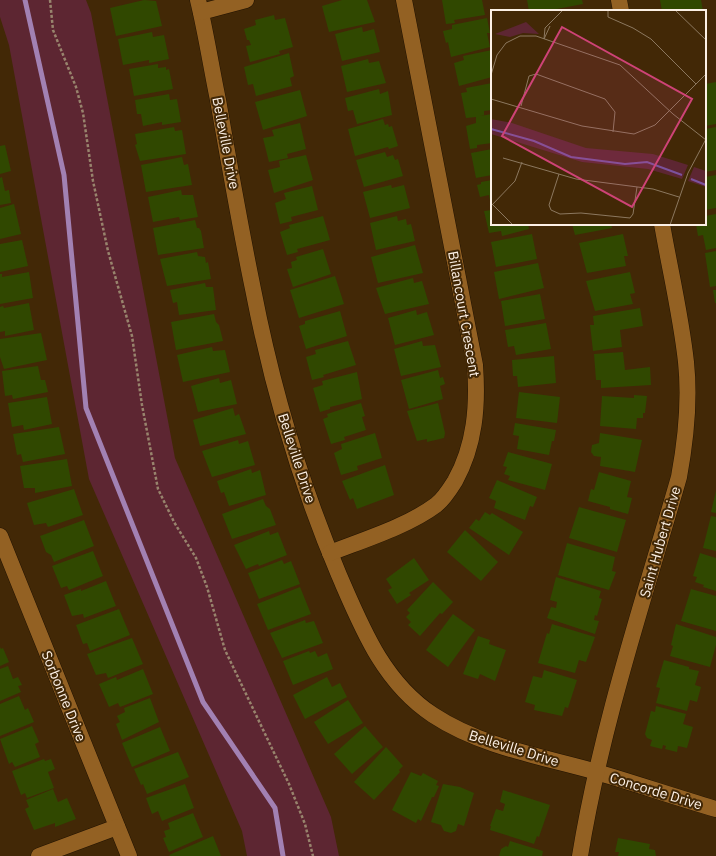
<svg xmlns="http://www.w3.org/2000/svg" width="716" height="856" viewBox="0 0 716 856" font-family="'IBM Plex Sans',sans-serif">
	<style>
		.green { fill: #5d2632 }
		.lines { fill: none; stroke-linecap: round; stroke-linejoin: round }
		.stream { stroke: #a281b3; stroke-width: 5 }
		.building { fill: #304800 }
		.minor-casing { stroke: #221302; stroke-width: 17 }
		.path { stroke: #98846d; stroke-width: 2.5; stroke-dasharray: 3 2; stroke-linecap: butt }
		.minor { stroke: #936123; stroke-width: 16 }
		.labels { text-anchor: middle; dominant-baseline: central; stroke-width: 4; stroke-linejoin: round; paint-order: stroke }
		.street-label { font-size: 14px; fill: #fcf0e5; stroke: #422806 }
		.inset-river { fill: none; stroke: #7b529d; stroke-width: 2 }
		.inset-road { fill: none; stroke: #8c785f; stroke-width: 1 }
		.view { fill: #ce4377; fill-opacity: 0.15; stroke: #ce4377; stroke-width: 2 }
		.inset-edge { fill: none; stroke: #fcf0e5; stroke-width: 2 }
	</style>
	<rect width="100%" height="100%" fill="#422806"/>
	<path class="green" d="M0 0H86L91 13 175 458 331 817 339 856H247L242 831 89 479 9 45 0 17Z"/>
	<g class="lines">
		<path class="stream" d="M25 0 64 175 86 408 203 702 275 808 283 856"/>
	</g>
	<g class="building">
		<path d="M144 0 156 1 162 26 116 36 110 8Z"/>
		<path d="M342 0H367L375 22 329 32 322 6Z"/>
		<path d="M442 0H482L485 15 454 20 455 23 446 24Z"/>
		<path d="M527 0H582L583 4 546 11H529Z"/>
		<path d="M660 0H701L703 11H662Z"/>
		<path d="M274 15 275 20 285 18 293 47 279 51 280 54 250 62 246 46 251 45 249 40H247L244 29 256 25 255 20Z"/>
		<path d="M487 18 490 33H487L490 47 451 57 448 42 446 43 443 31 452 29V25Z"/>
		<path d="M362 27 363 32 374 29 380 52 342 61 335 34Z"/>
		<path d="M152 32 153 37 164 35 169 59 149 63V60L123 65 118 39Z"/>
		<path d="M492 50V77L459 86 454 63 464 60 463 56Z"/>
		<path d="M289 53 294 76 290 78 292 86 256 96 253 84 248 85 244 67Z"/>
		<path d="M368 59 369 63 379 61 386 83 347 92 341 66Z"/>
		<path d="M158 64V68L166 67V70L169 69 173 89 134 96 129 69Z"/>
		<path d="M716 82V124L705 126V84Z"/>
		<path d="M492 83V110L484 111V115L480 116 492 114V143L477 145V148L470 149 466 126 476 123V117L466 118 461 93 467 92 466 88Z"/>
		<path d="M379 89 380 94 388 91 392 115 357 124 353 110 348 111 345 98Z"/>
		<path d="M300 90 307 116 263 130 255 102Z"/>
		<path d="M169 94 170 100 177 99 181 122 162 125V122L143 126 141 114H137L135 100Z"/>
		<path d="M383 119 385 125 388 124 389 127 392 126 398 146 389 149 388 147 355 156 348 129Z"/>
		<path d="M300 123 306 149 287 154 288 158 269 162 263 138 274 136 272 130Z"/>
		<path d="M174 127 175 131 182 130 186 154 140 161 135 145 137 144 135 134Z"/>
		<path d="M716 127V170L705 172V129Z"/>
		<path d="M5 145 11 171 0 174V146Z"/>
		<path d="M492 149V175L476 178 471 153Z"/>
		<path d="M385 152 387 157 393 155 395 160 398 159 403 176 364 187 356 160Z"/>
		<path d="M306 155 313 180 274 193 268 170 280 167 279 161Z"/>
		<path d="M182 157 184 165 188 164 192 185 146 192 141 165Z"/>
		<path d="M716 175V208L705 210V177Z"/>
		<path d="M2 177 5 191 9 190 11 203 0 205V178Z"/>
		<path d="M492 180V206H491L489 195 480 197 477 185 481 184V182Z"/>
		<path d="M391 185 392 188 404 185 410 208 370 218 363 192Z"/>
		<path d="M312 186 318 210 291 217 292 221 280 224 275 203 286 199 284 193Z"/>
		<path d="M181 190 182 195H193L198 217 180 220 179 217 153 222 148 197Z"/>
		<path d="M14 204 21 234 0 239V208Z"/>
		<path d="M492 210V224H528L529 229 502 236 501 231 489 233 484 211Z"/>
		<path d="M716 214V248L706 250 703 235 698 236 696 224H705V216Z"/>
		<path d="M323 216 330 240 297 249 298 252 287 255 280 232 290 228 289 225Z"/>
		<path d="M397 216 398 221 406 219 407 225 411 224 415 241 376 250 370 223Z"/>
		<path d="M195 220 197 228H199L201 231 204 248 158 255 153 228Z"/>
		<path d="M572 224H611L612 228 575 235Z"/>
		<path d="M532 234 537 259 496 267 491 242Z"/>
		<path d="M623 234 628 256H624L626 266 587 273 579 243Z"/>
		<path d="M22 240 28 266 0 272V244Z"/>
		<path d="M415 245 423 273 378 283 371 257Z"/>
		<path d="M323 249 331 274 293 287 287 269 292 268 291 262 297 260 296 257Z"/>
		<path d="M716 251V286L710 287 705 253Z"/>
		<path d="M197 252 198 256 205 257 206 263 208 262 211 279 167 286 160 259Z"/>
		<path d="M538 263 544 288 499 299 494 272Z"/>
		<path d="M29 272 33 298 0 304V274H2V277Z"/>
		<path d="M630 272 635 293 630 294 633 304 595 311 586 281Z"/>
		<path d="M335 276 344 304 299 318 290 290Z"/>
		<path d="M413 278 414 283 422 281 429 304 385 314 376 288Z"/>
		<path d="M205 283 206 287H213L216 310 179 315 177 302 173 303 170 290Z"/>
		<path d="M713 290H716V303H715Z"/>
		<path d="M540 294 545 319 505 326 501 301Z"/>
		<path d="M29 303 34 330 5 336V331L0 332V307L3 306 4 308Z"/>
		<path d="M640 308 643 326 620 330 622 347 593 351 590 325H594L593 316Z"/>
		<path d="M416 310 417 315 427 312 434 335 395 345 388 318Z"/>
		<path d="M340 311 347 336 306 349 299 326 305 324V321Z"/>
		<path d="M214 314 216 322 219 325 223 341 176 350 171 322Z"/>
		<path d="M546 323 551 349 516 355 514 346 508 347 505 330Z"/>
		<path d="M41 333 47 360 4 369 0 357V339Z"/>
		<path d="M348 341 356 365 323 375 324 377 312 380 306 357 316 354 315 350Z"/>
		<path d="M422 341 423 346 435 345 441 367 401 376 394 349Z"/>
		<path d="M212 347 213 351 225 350 230 372 183 382 177 355Z"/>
		<path d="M623 352 625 370 650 367 651 385 601 388V380H596L594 354Z"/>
		<path d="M554 356 556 383 518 387 517 376H513L512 360Z"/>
		<path d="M38 366 41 380H45L48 392 13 399 12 395 5 396 2 371Z"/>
		<path d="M438 370 440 378 443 377 445 384 440 386 443 399 409 409 401 380Z"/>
		<path d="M357 372 362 399 330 407V409L320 412 313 388 323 385 322 381Z"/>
		<path d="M219 378 220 383 231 380 237 404 198 412 191 386Z"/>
		<path d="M519 392 560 397 557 423 516 418Z"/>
		<path d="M634 395 647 396 645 413H643V418H637L636 429 600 426 602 396 634 398Z"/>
		<path d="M47 397 52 424 24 430 23 425 12 427 8 403Z"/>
		<path d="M361 403 365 416 362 417 366 430 344 437 345 440 331 444 323 419 328 417 327 414Z"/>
		<path d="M438 403 445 433 444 438 427 442V439L417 441 407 411Z"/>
		<path d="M233 408 235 416 239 414 246 434 200 446 193 420Z"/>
		<path d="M515 423 556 430 554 441H552L549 455 517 449 519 436 513 435Z"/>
		<path d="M59 427 65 454 23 462 21 454 17 455 13 434Z"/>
		<path d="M375 433 382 458 357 466 358 470 341 475 334 453 342 449 341 444Z"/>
		<path d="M600 433 642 440 635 472 600 466 601 457 594 456 591 452 592 445 599 443Z"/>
		<path d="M238 440 239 444 248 441 255 465 212 477 202 451Z"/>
		<path d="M508 452 552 464 545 490 508 480 510 476 504 474 507 467 503 466Z"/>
		<path d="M67 459 72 486 35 493V488H24L20 466Z"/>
		<path d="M385 465 394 495 357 509 353 498 350 500 342 481Z"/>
		<path d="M251 469 252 473 260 470 266 495 229 506 224 492 221 493 217 481Z"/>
		<path d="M599 472 631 481 627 497 632 498 628 514 610 509V507L588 501 591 489 594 490Z"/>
		<path d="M497 480 537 497 533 507 530 506 525 520 494 508 496 501 489 498Z"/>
		<path d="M74 489 83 515 48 527 46 523 34 525 27 503Z"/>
		<path d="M716 491V513L711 512Z"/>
		<path d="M263 499 266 506 270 509 276 525 232 539 222 514Z"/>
		<path d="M579 507 626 520 617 552 569 538Z"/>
		<path d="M485 512 490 515 492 513 523 532 509 555 469 528 476 519 479 521Z"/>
		<path d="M711 516 716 517V551L703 548Z"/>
		<path d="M84 520 94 546 54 562 51 555 46 552 40 536Z"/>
		<path d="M465 530 498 562 481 581 447 552Z"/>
		<path d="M269 531 270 535 278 532 287 555 259 566 258 564 246 569 234 545Z"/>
		<path d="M567 543 615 557 612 571 616 572 609 590 558 575Z"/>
		<path d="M93 551 103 576 69 590 67 586 61 588 52 566Z"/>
		<path d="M700 553 716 558V591L703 587 704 585 695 582 697 577 693 576Z"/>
		<path d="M414 558 429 580 409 593 411 595 397 604 388 590 392 588 386 579Z"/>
		<path d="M282 560 284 564 291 561 300 584 259 599 248 573Z"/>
		<path d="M556 577 601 591 599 598 602 599 597 616 595 615 594 620 599 621 595 634 547 618 551 607 556 608 557 602 550 600Z"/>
		<path d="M106 581 116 606 84 618 83 614 72 616 64 595 81 589V591Z"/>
		<path d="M433 582 453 602 442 614 440 613 420 636 408 625 411 622 406 617 410 613 407 610Z"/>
		<path d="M300 587 311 614 268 630 257 604Z"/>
		<path d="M691 589 716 596V631L681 621Z"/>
		<path d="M119 609 130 635 90 651 87 643 83 644 76 625Z"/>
		<path d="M453 614 475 630 448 667 426 650Z"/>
		<path d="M305 620 306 623 314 621 323 643 282 658 270 633Z"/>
		<path d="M552 624 595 637 586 662 579 660 575 673 538 663 547 633 549 634Z"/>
		<path d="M676 624 716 637V645L710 667 670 656 673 646 671 645Z"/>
		<path d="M478 636 490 640 489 644 506 650 495 681 480 674 478 679 463 674Z"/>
		<path d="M132 638 143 664 108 678 106 673 96 675 87 654Z"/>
		<path d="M0 647 1 649 3 648 9 662 0 666Z"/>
		<path d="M309 651 310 653 315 651 318 657 327 653 333 669 293 685 283 661Z"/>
		<path d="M664 660 689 667V669L699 671 695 685 701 687 697 702 690 700 687 711 656 703 660 688 656 687Z"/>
		<path d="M8 666 13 679 18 677 22 685 18 686 21 692 0 701V669Z"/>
		<path d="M143 669 153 694 120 707 118 703 109 707 99 684 116 677 117 680Z"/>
		<path d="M544 670 577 680 568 708 565 707 562 716 534 710 535 705 525 702 533 676 542 678Z"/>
		<path d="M327 677 332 687 340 683 347 697 305 719 293 695Z"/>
		<path d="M19 696 25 710 28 708 34 722 0 736V704Z"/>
		<path d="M150 698 159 722 122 740 116 724 120 722 117 716 125 712 124 708Z"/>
		<path d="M348 700 363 723 328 744 314 722Z"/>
		<path d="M656 706 686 714 683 724 693 727 687 748 678 746 677 752 665 749 666 746 663 745 662 749 650 746 652 740 647 738 645 734 651 711 655 712Z"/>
		<path d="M32 726 39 742 35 744 40 757 15 767 12 762 9 764 0 739Z"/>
		<path d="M365 726 383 747 352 774 334 754Z"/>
		<path d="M160 727 170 751 132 767 122 743Z"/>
		<path d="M386 747 403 766 399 770 400 772 374 800 354 782Z"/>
		<path d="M178 752 189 777 147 794 143 784 141 785 134 769Z"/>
		<path d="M44 759 45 761 51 759 55 769 48 772 54 788 27 798 25 793 21 795 12 771Z"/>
		<path d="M411 772 421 776 423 773 438 781 436 785 439 786 434 797H432L421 821 418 819 416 823 392 810Z"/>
		<path d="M185 784 194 808 162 821 158 811 152 814 146 798Z"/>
		<path d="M443 784 460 787 474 793 464 826 458 824 456 831 451 833 444 831 441 825 431 822Z"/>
		<path d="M53 789 58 802 67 798 76 819 55 827V823L34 830 25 809 29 807 26 800Z"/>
		<path d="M503 790 550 805 539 837 537 836 534 844 490 830 491 826H490L496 809 503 811 505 804 500 802Z"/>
		<path d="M193 813 203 837 169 852 163 838 166 837 164 831 170 829 168 823Z"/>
		<path d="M213 836 221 856H170L169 855Z"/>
		<path d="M618 838 650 844 649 849 655 850 656 856H618L619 852H615Z"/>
		<path d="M510 841 543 851 542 856H499L501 849 506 846 508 847Z"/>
	</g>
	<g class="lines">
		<defs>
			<g id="minor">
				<path d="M198 0C206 33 211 66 218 100 229 163 240 226 253 289 272 387 300 483 339 575 362 628 383 682 433 715 480 746 539 756 593 771 634 783 675 797 716 809"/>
				<path d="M619 0 621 11"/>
				<path d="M201 12 246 0"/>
				<path d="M0 536 129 856"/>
				<path d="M330 553C363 540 408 526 436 505 444 499 450 489 455 481 475 445 478 406 475 365L404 0"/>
				<path d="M39 856 117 827"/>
				<path d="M580 856C601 727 643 602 679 477 686 439 690 400 686 362 681 316 670 270 662 224"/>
			</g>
		</defs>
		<use href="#minor" class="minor-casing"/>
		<path class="path" d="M50 0 53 30 76 87 83 113 93 181 108 251 132 336 142 405 158 489 174 522 196 558 207 587 225 650 289 784 305 824 313 856"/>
		<use href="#minor" class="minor"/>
	</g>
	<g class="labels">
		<g class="street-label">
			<text transform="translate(226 143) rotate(79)">Belleville Drive</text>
			<text transform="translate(464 314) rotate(80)">Billancourt Crescent</text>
			<text transform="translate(297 458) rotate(72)">Belleville Drive</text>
			<text transform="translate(660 542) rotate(-74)">Saint Hubert Drive</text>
			<text transform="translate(64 696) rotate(68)">Sorbonne Drive</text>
			<text transform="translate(514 748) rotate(17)">Belleville Drive</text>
			<text transform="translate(656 791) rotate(17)">Concorde Drive</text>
		</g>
	</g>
	<g transform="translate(491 10)">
		<rect width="215" height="215" fill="#422806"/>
		<path d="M35 12 48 24 32 23 19 27 4 24ZM0 109 21 113 95 138 162 144 197 155 191 169 157 159 91 152 0 124ZM203 157 215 161V177L197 171Z" fill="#5d2632"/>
		<path class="inset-river" d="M0 119 43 131 80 147 134 154 156 152 191 165M200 169 215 175"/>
		<path class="inset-road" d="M117 0V7L142 18 160 29 205 74M184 0 215 30M53 29 54 18 72 0M53 29 59 16M0 65 6 45 15 33 29 26H45L129 55 182 104 215 130M0 89 91 116 143 124 164 115 215 64M30 96 38 66 45 64 114 89 124 102 122 122M12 148 85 169 162 179 188 187M68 164 58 195 60 200 69 204 90 203 139 208 142 204 146 177M0 193 22 215M0 196 24 171 31 152M179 215 197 163 215 129"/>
		<path class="view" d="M71 17 201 89 141 197 11 126Z"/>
		<rect width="215" height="215" class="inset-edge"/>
	</g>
</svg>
